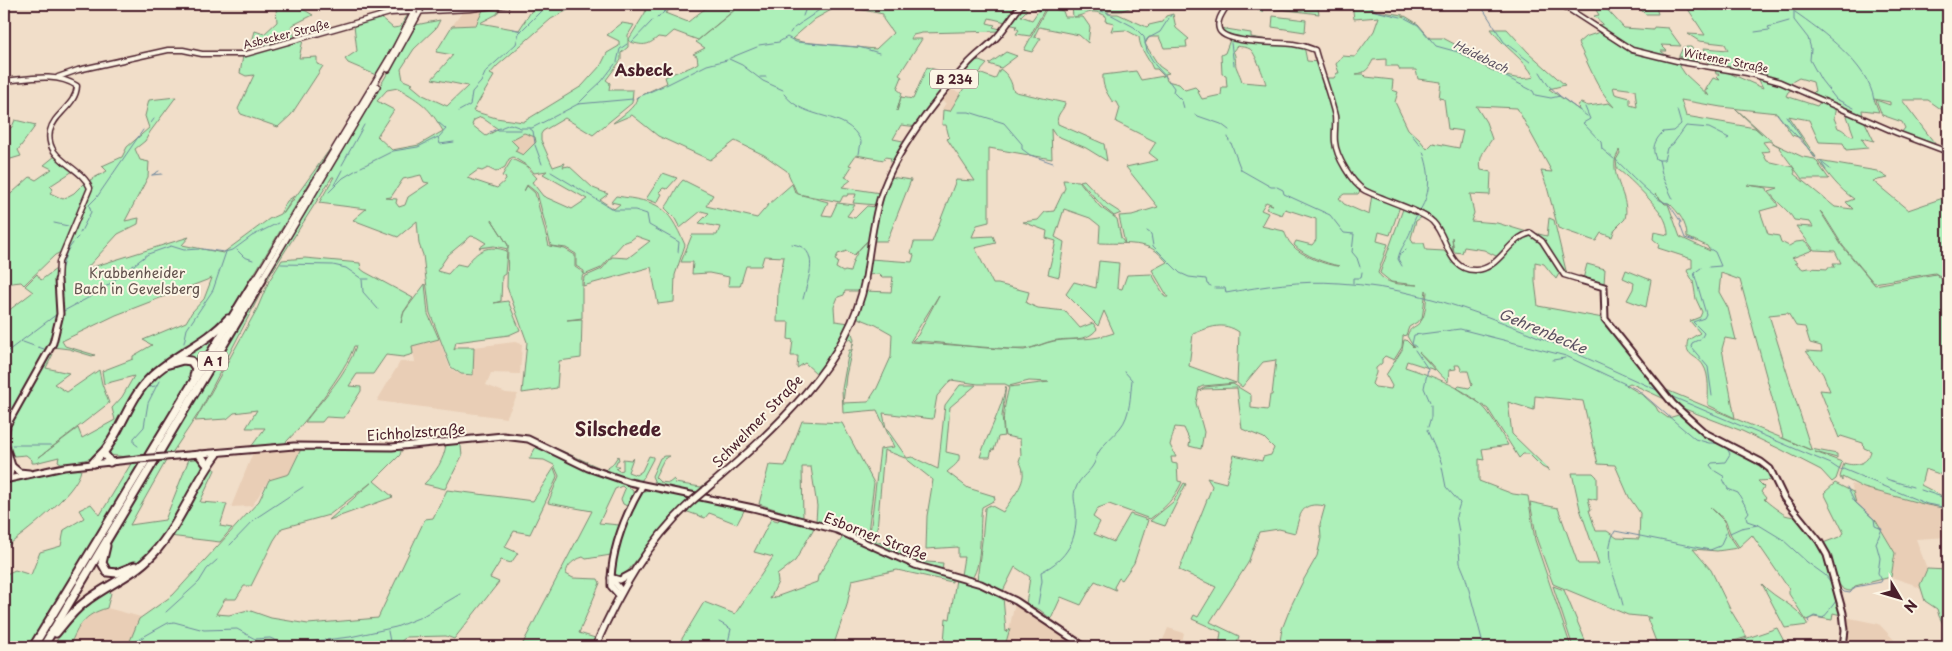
<svg xmlns="http://www.w3.org/2000/svg" width="1952" height="651" viewBox="0 0 1952 651" font-family="'Playpen Sans',sans-serif">
	<style>
		.built { fill: #e9ceb6 }
		.green { fill: #adf0b9; stroke: #7c8872; fill-rule: evenodd }
		.lines { fill: none; stroke-linecap: round; stroke-linejoin: round }
		.stream { stroke: #6e879c; stroke-width: 1 }
		.secondary-far1-casing { stroke: #4a1f2b; stroke-width: 7 }
		.secondary-casing { stroke: #4a1f2b; stroke-width: 9 }
		.primary-far1-casing { stroke: #4a1f2b; stroke-width: 8 }
		.primary-casing { stroke: #4a1f2b; stroke-width: 9 }
		.highway-far1-casing { stroke: #4a1f2b; stroke-width: 8 }
		.highway-casing { stroke: #4a1f2b; stroke-width: 11 }
		.secondary-far1 { stroke: #fcf5e5; stroke-width: 4 }
		.secondary { stroke: #fcf5e5; stroke-width: 5 }
		.primary-far1 { stroke: #fcf5e5; stroke-width: 4.5 }
		.primary { stroke: #fcf5e5; stroke-width: 5.5 }
		.highway-far1 { stroke: #fcf5e5; stroke-width: 5 }
		.highway { stroke: #fcf5e5; stroke-width: 7 }
		.secondary-bridge-casing { stroke: #4a1f2b; stroke-width: 9; stroke-linecap: butt }
		.primary-bridge-casing { stroke: #4a1f2b; stroke-width: 9; stroke-linecap: butt }
		.highway-bridge-casing { stroke: #4a1f2b; stroke-width: 8; stroke-linecap: butt }
		.secondary-bridge { stroke: #fcf5e5; stroke-width: 5 }
		.primary-bridge { stroke: #fcf5e5; stroke-width: 5.5 }
		.highway-bridge { stroke: #fcf5e5; stroke-width: 5 }
		.labels { text-anchor: middle; dominant-baseline: central; stroke-width: 4; stroke-linejoin: round; paint-order: stroke }
		.far-street-label { font-size: 11px; fill: #4a1f2b; stroke: #fcf5e5 }
		.far-water-label { font-size: 12px; font-style: italic; fill: #5c5363; stroke: #fcf5e5 }
		.shield { fill: #fcf5e5; stroke: #7f5f63; stroke-width: 1 }
		.shield-label { font-size: 12px; font-weight: bold; fill: #4a1f2b }
		.park-label { font-size: 14px; fill: #63534e; stroke: #fcf5e5 }
		.street-label { font-size: 14px; fill: #4a1f2b; stroke: #fcf5e5 }
		.water-label { font-size: 15px; font-style: italic; fill: #5c5363; stroke: #fcf5e5 }
		.far-district-label { font-size: 16px; font-weight: bold; fill: #4a1f2b; stroke: #fcf5e5 }
		.district-label { font-size: 19px; font-weight: bold; fill: #4a1f2b; stroke: #fcf5e5 }
	</style>
	<rect width="100%" height="100%" fill="#f1dec9"/>
	<filter id="ink" filterUnits="userSpaceOnUse"><feTurbulence type="fractalNoise" baseFrequency=".02" numOctaves="2"/><feDisplacementMap in="SourceGraphic" scale="10" xChannelSelector="R" yChannelSelector="G"/><feConvolveMatrix kernelMatrix="1 2 1 2 8 2 1 2 1" color-interpolation-filters="sRGB"/></filter>
	<g filter="url(#ink)">
		<g class="built">
			<path d="M484 8 476 25 452 26 461 14 460 10Z"/>
			<path d="M949 89 962 93 950 111 942 109 946 103 940 101Z"/>
			<path d="M524 133 535 137 536 142 523 155 515 151 510 140Z"/>
			<path d="M439 339 450 368 461 375 472 376 474 347 515 342 522 344 520 374 491 373 486 385 506 393 518 394 506 418 377 401 400 362H415L412 346Z"/>
			<path d="M301 449 289 474 268 481 252 506 231 507 253 453Z"/>
			<path d="M1851 484 1927 505 1948 509V537L1916 539 1927 569 1920 585 1922 590 1912 584 1891 577 1895 553 1876 521 1856 503Z"/>
			<path d="M1015 603 1066 639 1065 644 1070 647H1005Z"/>
			<path d="M107 608 141 617 130 642 119 647H69L78 627 92 612Z"/>
			<path d="M1845 617 1879 624 1896 642 1895 647H1862L1846 645Z"/>
			<path d="M1168 628 1184 633 1182 641 1198 647H1160Z"/>
		</g>
		<g class="green">
			<path d="M273 4H294L313 15 291 26 296 40H303L299 58 317 57V64L323 66 291 115 278 127 241 114 238 109 254 75 246 76 240 73 243 56 252 54 250 49 255 31 264 34 277 22 276 8Z"/>
			<path d="M384 4H414L412 10 377 13Z"/>
			<path d="M426 4H502L468 8 426 9Z"/>
			<path d="M536 4H579L551 19 497 66 490 74 494 76 473 111 496 118 523 122 582 86 601 65 607 53 619 46V41L607 35 622 23 634 25 628 35V47L621 53V60L606 80 610 83 609 90H633L632 103 593 135 565 118 543 131 541 134V140L553 167 565 163 563 167 569 166 593 188 608 194 600 200 614 209 620 204 611 202 616 196C659 202 667 204 685 245L675 275 674 302 658 304 651 267 583 286 584 277 602 269 612 257 628 258 650 241 636 236 631 240 623 243 601 268 584 275V271L576 266V254L566 248 551 246 537 193 527 185 524 191 527 186 535 193 549 246 565 249 575 255V267L584 273 582 277V318L567 320 582 319 581 358 559 361 557 388 522 393 527 342 507 287 508 245 492 220 508 245V249L494 246 479 248 486 243 476 237 471 236 448 255 437 271 448 274 457 264 466 266C477 250 488 244 507 251L505 274 502 276 501 301 494 303 508 301 520 330 509 335 456 342 454 350 458 347H474L473 375 461 374 451 367 430 313 423 255 419 244 417 221 398 237 353 220 366 209 319 203 334 177H332L270 275 200 411 172 453 163 454 416 25 440 20 436 28 414 49 401 69 403 80 413 84 411 85 423 95 447 106 468 86 432 79 453 55 436 52 452 26 476 25 484 8 501 6 497 14 480 23 519 30ZM398 88C423 103 429 107 443 131L419 145 392 150 377 136 394 110 377 101 387 90ZM481 117 498 129 497 130 486 136 472 125 474 120ZM524 133 535 137 536 142 523 155 515 151 518 147 511 140ZM513 157 529 167 534 173 547 171 543 174 587 199 572 209 543 196 532 182 537 178 526 166 512 159 502 176 505 177 506 180 497 188 467 178 478 170 482 171 488 168 496 172 505 167 509 159ZM421 175 424 182 429 183 408 197 405 205 399 207 396 203 397 199 385 198 391 197 403 179Z"/>
			<path d="M647 4H684L676 6 665 13 688 22C707 7 712 0 739 6L698 40 674 31 666 38 658 37C647 47 642 45 630 42L629 39 645 13Z"/>
			<path d="M742 4H842L815 19 792 39 802 42 876 49 893 33 883 19V14L858 9 854 5 856 4H1020L1006 22 989 18 987 23 995 25 993 27 1000 29 999 31 922 33 913 35 911 39H922L899 75 902 77 897 89 902 93 897 111 901 97 913 99 927 67 956 76 918 127 901 125 893 139 908 142 894 162 890 161 891 158 885 157 884 160 856 155 849 165 852 166 845 177 851 180 842 187 880 193 876 205 853 203 856 194H848L847 196H843L840 202 798 194 796 191 787 171 764 155 735 141 710 160 658 136 632 115 613 123C621 116 636 108 637 97L667 83 665 77C676 71 688 70 698 63L697 56 693 54 705 48 696 42Z"/>
			<path d="M1049 4H1054V9L1063 11 1065 17H1073L1072 6 1093 7 1089 4H1140L1121 11H1108V14H1118L1147 27 1149 25 1162 22 1166 16 1173 14 1176 28 1189 39 1186 41 1187 47 1164 48 1159 37H1149L1145 44 1159 66 1169 73 1165 74 1167 81 1179 84 1185 90 1195 87 1199 91 1198 92 1202 99 1221 95 1222 87H1227L1226 75 1222 74 1221 55 1225 53 1231 37 1225 35 1220 28 1251 33V37L1304 46 1307 61 1319 62 1333 116 1334 147 1349 177 1361 189 1358 194H1344L1339 198 1344 204 1369 215 1372 194 1400 206 1390 235 1379 232 1377 241 1388 244 1378 273C1388 286 1402 284 1417 285L1391 282 1380 273 1403 209 1422 217 1416 221 1411 238 1413 243H1424L1426 250 1444 251C1451 259 1457 262 1466 267 1496 281 1505 237 1531 234L1542 242 1560 272 1556 279 1544 264 1535 262V282L1538 306 1603 318 1671 402 1630 383 1626 385 1644 396 1656 407 1658 411 1668 418 1682 414C1687 420 1692 426 1699 430 1723 444 1760 454 1774 480L1758 481 1764 487 1761 492 1766 498 1764 499C1769 504 1779 511 1785 515 1790 517 1796 516 1800 519 1827 546 1831 580 1841 615L1833 613 1832 620 1814 617 1806 620 1789 594V589L1752 535 1739 547 1731 535 1725 520 1710 507 1724 521 1729 535 1738 548 1717 551 1693 549 1711 570 1730 609 1747 637 1727 643 1726 647H1658L1647 618H1651L1649 617 1628 615 1553 584 1537 540 1530 502 1558 508 1578 564H1599L1580 509 1572 473H1593L1597 477V500L1588 498 1591 510H1589L1596 531H1607L1617 538 1639 539 1640 513 1629 497 1615 465 1598 464 1583 401 1535 396 1534 410 1508 402 1512 434 1550 471 1542 467 1529 454H1523L1519 458 1488 409 1457 388 1459 386 1469 388 1472 385 1468 371H1462L1459 365H1455L1456 369 1449 370 1448 382C1437 373 1430 361 1419 352L1435 370 1407 361 1405 367C1432 376 1469 389 1487 411 1495 421 1501 434 1508 445L1482 449 1484 460 1479 459V481L1513 494 1528 496 1535 540 1571 647H1279L1282 629 1291 606 1304 579 1317 556 1321 538 1320 524 1325 506C1301 501 1300 514 1295 533L1279 529 1259 532 1248 563 1210 622 1239 636 1236 647H1219L1221 632 1192 619 1194 615 1198 617 1216 587 1179 570 1210 492 1212 486 1207 478 1226 483 1234 455 1262 461 1263 457 1271 455 1274 448 1264 438 1242 429 1237 388 1203 389 1199 391 1205 387 1233 384 1251 395V408L1268 410 1270 395H1272L1276 360 1263 362 1242 387 1237 383 1239 332C1223 321 1210 327 1193 334L1189 366 1236 383 1203 386 1199 388 1196 403 1204 432 1201 449 1189 446 1190 441 1184 428 1175 427 1170 445 1176 457H1171L1172 463 1177 464 1178 481 1182 482C1174 499 1165 508 1150 519L1109 504 1098 508 1093 517 1100 522 1094 534 1114 542 1130 514 1148 520 1134 563 1122 580 1119 578 1114 587 1116 590 1095 581 1081 605 1061 597 1051 619 1040 610 1026 604 1030 577 1015 567 1003 591 977 580 982 541 985 508 990 505 1003 512C1011 498 1032 480 1019 461L1021 455 1020 439 1005 436C1001 419 1005 404 1009 387L1049 382 1029 381 1009 386 1005 384H978L951 380 937 396 933 419 883 413 886 428 907 458 912 457 938 469 945 405 960 385H976L950 407 946 452 959 455C961 463 952 467 947 472L968 488 994 496 995 500 982 507C979 525 983 564 972 578L961 575 964 557H958V547L926 549 927 516 933 480 905 458 884 450 876 541 925 559 926 562 943 563 942 570 912 562 869 542 880 449 894 447 877 410 843 413 842 389 849 350H852L853 342 851 339 848 340 846 338 851 329 854 340 846 376 843 403 868 402 877 388 891 357 892 334 876 325 856 317 864 291 891 292 893 277H882L879 274 867 275 870 259 912 262 914 255 911 253 914 242H932L956 180 975 181 947 139 949 137 946 125H942L943 110 950 111 970 78 959 75 974 59 987 64 979 73 995 79 1000 69C1008 74 1012 82 1013 90L1016 92 1065 103C1064 111 1055 114 1058 124L1104 144 1107 161 1086 148 1055 135 1051 129 1052 159 989 148V222L977 225 972 237 993 236 996 243 975 248 993 284H998L1029 292 1026 303 1038 308 1065 311 1080 328 1093 323 1097 329C1087 342 1072 338 1058 340 1046 341 1036 348 1024 349 987 351 949 342 912 341L918 335 939 295 910 342 1024 350C1034 348 1044 343 1054 341 1077 338 1091 341 1114 333L1104 311 1098 326 1066 294 1074 282 1096 288 1099 261 1119 263 1117 288 1122 289 1127 275 1152 274 1165 297H1168L1152 270 1167 262C1164 259 1160 254 1156 251 1143 241 1115 244 1099 243L1100 226 1090 218 1064 209 1055 237 1064 242 1059 277 1048 274 1056 241 1046 238 1047 231 1023 222 1038 220 1045 212 1054 211 1065 188 1063 180 1079 181 1100 207 1117 219 1121 238 1125 244 1119 216 1132 215 1158 207 1126 167 1158 160 1149 153 1156 142 1116 122 1120 108 1117 102 1112 101C1106 92 1102 85 1103 75L1136 71 1141 80 1164 76 1157 69H1153C1148 57 1140 50 1139 37L1126 30 1111 31 1114 23 1105 21 1106 16C1091 8 1089 14 1074 17H1083L1090 27 1088 43 1079 35 1039 27 1034 37 1041 38 1032 52 1024 50ZM1237 46C1241 47 1247 47 1250 49 1255 52 1264 77 1266 84L1242 82C1241 77 1239 74 1237 69 1234 63 1237 57 1233 51ZM1266 202 1273 205 1269 204 1266 209 1282 215 1285 209 1316 219V240L1312 245 1296 241 1294 245C1305 256 1325 263 1339 266 1327 266 1300 255 1292 245 1288 241 1286 236 1284 231L1261 226 1268 213 1261 210ZM1426 290 1427 292C1426 300 1426 315 1421 321 1416 328 1410 326 1407 336L1414 348 1406 340H1404L1402 350 1386 375 1392 386 1391 389 1375 387 1372 384 1376 373V368L1382 363V359L1385 356 1394 360 1402 347 1403 336 1406 335 1409 327 1422 319Z"/>
			<path d="M1253 4H1317L1319 14 1263 7 1262 13Z"/>
			<path d="M1352 4H1367L1377 11 1403 15V17L1405 16 1418 24 1430 38H1443L1462 48 1461 54C1483 65 1509 84 1534 77 1524 58 1503 47 1491 29H1507L1528 52 1565 85 1549 89 1579 110 1578 105 1581 103 1588 106 1609 103 1614 107C1597 89 1589 65 1578 43L1585 37 1600 32 1625 49 1677 62 1685 74 1709 96 1705 90H1708L1706 89 1713 78 1720 80 1717 77 1719 74H1716L1715 69H1720L1763 88 1757 76 1795 87 1788 92 1786 96 1817 106 1822 100 1836 106 1834 118 1838 128C1844 129 1847 136 1854 136L1847 116 1849 113 1864 120 1874 141 1861 138 1868 148 1846 150 1843 143 1819 142 1809 120 1788 116 1816 157H1814L1801 138 1792 135 1777 113 1721 107 1681 100 1686 116 1755 128 1762 134 1736 109 1775 144 1803 157 1815 159 1829 179H1802L1779 148 1780 147 1769 141 1763 142 1770 151 1762 152 1767 161 1793 167 1795 172 1794 174 1835 207 1853 209 1846 202 1854 199C1839 189 1830 176 1818 161L1877 171 1888 178 1873 181 1908 210 1946 197 1948 199V281L1935 273 1874 283 1843 246 1823 214 1820 211 1842 246 1875 285 1936 274 1948 285V477L1925 469 1921 485 1948 499V509L1927 505 1864 488 1842 477V481L1840 477 1844 463C1855 467 1868 464 1871 451L1864 448 1863 443 1841 436 1839 438 1820 390 1830 391 1823 374 1806 351 1822 352 1821 346 1810 343 1805 327 1796 326 1788 313 1769 315 1811 449 1837 454V458L1815 452 1842 462 1836 479 1832 482 1821 470 1780 449 1742 431 1677 406 1664 389 1813 451 1783 438 1740 280 1721 273 1719 292 1728 308 1736 340 1725 338 1722 349 1735 418 1708 405C1708 394 1710 375 1703 365 1697 355 1683 356 1688 340L1700 333 1690 321 1700 317 1702 312 1696 299 1693 281 1687 271 1689 268H1692V259L1658 248 1659 244 1653 239 1654 232 1668 235C1668 228 1666 221 1662 215 1656 205 1627 175 1617 169L1616 160 1620 153 1619 150C1619 153 1615 157 1615 161 1613 182 1630 198 1625 219L1615 229 1612 237 1601 233 1596 241 1592 240 1558 228 1547 187 1541 171 1552 172 1517 108 1476 106 1486 122 1492 139C1485 150 1478 156 1481 170L1491 172 1490 195 1470 194 1474 213 1471 221 1497 223 1527 232 1521 235 1498 257 1484 250 1464 247 1462 253 1454 252 1452 237 1453 252H1449L1436 222 1431 217 1363 188C1330 164 1336 114 1326 78H1334L1337 73H1339L1336 64 1342 56 1355 57 1374 31 1379 17 1354 19ZM1386 59V66H1398L1400 70H1416L1418 79 1441 82 1439 98 1444 99 1448 129 1463 131 1459 148 1433 143 1427 149 1420 140 1408 129 1395 102 1398 92 1392 90 1393 80 1366 77 1363 74H1356C1366 73 1369 68 1373 60ZM1613 87 1635 90 1637 107 1630 105V98L1615 94ZM1747 185 1778 188 1769 191C1776 203 1788 209 1794 220L1810 222 1813 227 1796 226 1814 250 1835 251 1841 263H1833L1835 267H1828V269L1808 268 1803 269 1795 263H1798L1792 258 1813 250 1805 241 1796 242 1789 246 1781 242 1779 236 1768 234 1760 211 1778 206C1776 199 1768 196 1767 188ZM1655 194 1665 203H1669C1679 213 1687 223 1687 237L1707 246 1710 251 1680 237 1668 204H1665Z"/>
			<path d="M1596 4H1602L1624 28 1653 30 1654 27 1668 28 1681 46 1661 45 1667 51H1661L1667 56V58L1632 50 1594 26 1603 24 1594 16 1599 15 1596 10 1599 9Z"/>
			<path d="M1631 4H1686L1688 8 1656 7 1658 14H1645L1638 7H1633Z"/>
			<path d="M1704 4H1926L1942 6 1941 4H1948V114L1928 100H1902L1936 145 1948 151 1901 133 1905 128 1902 122 1882 115 1876 100 1890 105V102L1874 99 1879 112 1862 110 1863 117 1813 93 1815 91 1813 82 1799 78 1790 83 1760 75 1761 68 1740 62 1745 71 1711 66 1702 55 1705 54 1704 48 1728 50 1725 44 1699 41 1688 34 1705 35 1688 9 1709 10Z"/>
			<path d="M1022 6 1027 10 1021 16 1032 20 1039 10 1032 7H1046L1030 36 1016 34 1019 30 1015 28 1017 26 1007 24Z"/>
			<path d="M412 11 376 75 348 63 345 59 357 51 354 25 379 16 393 28 400 27 409 13Z"/>
			<path d="M1273 16 1306 20 1305 32 1272 27Z"/>
			<path d="M1683 47H1691L1701 59 1698 60 1701 64 1680 61 1678 57H1681L1679 56Z"/>
			<path d="M1006 52 1017 56 1001 68 989 64Z"/>
			<path d="M176 97 150 132 145 141 135 149 140 160 149 162 148 177 125 221 139 218 138 224 118 234 86 269 189 237 182 245 223 253 269 219 280 214 287 201 294 196 283 214 330 149 234 307 222 324 161 366 96 457 64 465 58 461 59 457 35 463H32V460L26 455 14 456C10 449 6 443 7 434 9 416 39 374 49 355L53 354 46 368 69 373 54 384 67 392 99 370 102 384 109 403 38 458 78 428 82 438 115 420 112 408 122 397 134 376 104 384 102 371 133 359V356L152 345 143 340 186 322 192 312 204 299 212 278 116 315 62 341 65 346 95 355 92 356 69 349 53 347 62 314 61 262 90 194 92 184 90 180 107 171 102 166 122 157 127 147 149 128 145 116 149 100Z"/>
			<path d="M15 120 36 125 18 150 21 156 4 161V133L12 127Z"/>
			<path d="M55 156 62 164 73 171 50 186 53 189 50 193 63 199 74 193 86 181 88 189 61 252 55 255 24 285 21 282 4 284V200L30 177 36 180 52 169 44 165Z"/>
			<path d="M663 173 677 178 667 189 663 188 659 192 662 194 657 203 646 199Z"/>
			<path d="M890 177 911 180 887 241H873L882 195Z"/>
			<path d="M683 180 713 195 706 206 757 218 769 204 792 184 795 192 798 194 828 202 822 215 831 216 837 203 855 205 847 216 855 218 867 206 876 207 871 237 854 255 847 251 838 254 835 260 838 262 836 268 843 272 845 271 850 272C852 261 859 245 870 240L861 291H845L844 295 838 297 834 307 835 321 850 323 817 374 805 363 797 368 798 356H791L793 340 788 339 789 322H777L778 289 784 257 764 256 761 266H746L740 286H728L729 277 709 273 692 274 693 262H681L692 235H717L720 227 699 223 709 213 701 211 680 228 674 217 665 208C673 198 674 189 683 180Z"/>
			<path d="M1084 180 1107 204 1121 213 1114 216 1103 207 1080 181Z"/>
			<path d="M1549 218 1554 220 1567 275 1564 273 1545 245 1530 232 1547 236Z"/>
			<path d="M305 258 360 263 361 269 365 272 413 298 403 313 401 323 404 312 425 284 428 314 439 339 412 346 413 354 403 357 386 355 373 374H357L349 386 361 387V391L344 418 326 417 322 422H305C323 398 347 374 356 346H354C347 370 302 427 283 445L251 447 265 428H246L257 410 234 413 227 419 195 421 257 309 269 281 282 260Z"/>
			<path d="M1587 264 1605 269 1604 284 1583 279Z"/>
			<path d="M56 269C56 284 60 301 58 315 53 358 19 391 4 430V314L33 292 25 286 37 274 41 280Z"/>
			<path d="M1626 270 1651 280 1646 307 1627 300 1633 289 1634 283 1623 278Z"/>
			<path d="M224 326 198 370 194 361 166 364Z"/>
			<path d="M192 363 193 375 145 456 126 457 109 455 107 453C123 423 138 378 173 364 178 362 186 363 192 363Z"/>
			<path d="M1006 386 1002 416 1004 436 998 437 994 450 992 449 990 457H980C988 433 1001 411 1006 386Z"/>
			<path d="M802 421 842 423 874 483 867 541 816 521 817 506 811 467H802L803 518 759 504 769 465 785 466Z"/>
			<path d="M456 443 461 446 462 456 445 489 424 484C436 472 444 460 446 444Z"/>
			<path d="M535 443 587 469 627 486 633 491V497L627 506 623 504 621 499 625 489 622 486 615 489 599 523 619 525 611 555 586 559 583 557C574 560 567 564 566 574L573 578 598 579 600 583 579 633 595 638 592 647H521L592 511 548 503 559 476 554 465 544 460 529 459 536 447Z"/>
			<path d="M544 443 605 470 612 465 618 456 619 460 617 461 615 466H619L616 469 619 471 623 470V459L631 460 633 458 628 472 636 475 642 471 649 456 653 457V459L642 480C621 486 564 452 544 443Z"/>
			<path d="M402 448 400 455 374 481 393 497 329 520 372 482 329 515 282 528 274 540 251 586H244L236 599H225L216 614 229 615 248 610 271 618 308 624 378 618 425 519 433 518 447 490 533 501 554 468 557 476 555 482 530 534 514 531 505 547 518 553 511 563 501 560 490 578 499 582 454 639 446 636 406 637 395 647H185L186 644 175 647H119L130 641 139 619 173 595 259 501 269 480 289 474 301 449Z"/>
			<path d="M664 456H670L664 459 655 477 660 482 669 483 674 479 675 483 701 487 711 480 712 481 698 493 669 488 655 483 652 476 660 458Z"/>
			<path d="M167 459 130 525 165 520 189 459H199L203 462 204 466C190 497 146 586 105 568L106 552 159 460Z"/>
			<path d="M132 462H141L29 647H4V575L15 570 31 575 40 552 61 546 64 530 84 518 79 510 91 504 100 515Z"/>
			<path d="M212 463 215 470 200 502 227 504 220 526 232 528 220 542 169 536Z"/>
			<path d="M70 469 81 470C77 493 24 534 4 548V483Z"/>
			<path d="M1184 483 1186 484 1165 526 1150 521 1173 502Z"/>
			<path d="M1835 483 1853 492 1856 503 1876 521 1895 553 1891 577 1855 586 1851 591C1834 592 1828 557 1823 543L1839 537 1844 533 1824 493Z"/>
			<path d="M651 490 692 498 658 532 624 576 616 577 614 573C617 543 627 517 644 491Z"/>
			<path d="M699 500 741 507 745 509 737 524 712 514 709 513 705 518 685 511Z"/>
			<path d="M781 517 814 526 813 530 795 561 777 575 778 582 770 599 817 582 818 576 844 535 902 563 952 578V582L897 570 852 580 847 605 833 647H677L704 602 735 614 773 557 754 552 771 519 778 521Z"/>
			<path d="M1927 569 1948 570V634L1939 616 1937 609 1925 601 1920 585Z"/>
			<path d="M956 579 984 588 1003 597 1006 632 1010 628 1005 646 950 647 944 642 946 618 950 619Z"/>
			<path d="M1762 584C1777 601 1797 604 1808 625L1785 628Z"/>
			<path d="M1553 586 1564 590 1588 647H1573Z"/>
			<path d="M109 590 111 593 107 608C83 615 79 625 69 647H52L73 617Z"/>
			<path d="M1777 628 1787 647H1727V645Z"/>
		</g>
		<g class="lines">
			<g class="stream">
				<path d="M802 4 806 8 803 16"/>
				<path d="M835 4H841"/>
				<path d="M972 4H974"/>
				<path d="M1095 4 1102 10"/>
				<path d="M1364 4 1375 11 1401 17"/>
				<path d="M1480 4 1504 42 1530 62"/>
				<path d="M1793 4V7L1796 8"/>
				<path d="M1945 4H1948"/>
				<path d="M846 5 857 6"/>
				<path d="M855 6 854 10 873 5"/>
				<path d="M863 6 882 4"/>
				<path d="M807 7 812 4"/>
				<path d="M1938 7 1943 4"/>
				<path d="M1101 11 1104 12"/>
				<path d="M1794 11V20L1808 38 1811 49 1810 60 1821 80 1836 99 1854 108"/>
				<path d="M1106 12 1134 27 1144 37 1147 51 1155 65 1167 78"/>
				<path d="M1795 12C1822 31 1869 65 1874 100"/>
				<path d="M815 13 826 5"/>
				<path d="M662 14 672 4"/>
				<path d="M657 18 660 15"/>
				<path d="M1405 18 1418 25 1436 46 1458 52 1533 91 1535 95 1551 98 1560 96 1587 116"/>
				<path d="M802 22 814 14"/>
				<path d="M794 28 801 23"/>
				<path d="M513 29 521 31"/>
				<path d="M1770 30 1768 27 1789 21"/>
				<path d="M1755 32 1769 30"/>
				<path d="M790 33 792 30"/>
				<path d="M632 42 652 21"/>
				<path d="M1145 43 1147 39 1160 32 1171 15"/>
				<path d="M1231 43 1234 65"/>
				<path d="M759 45 779 42 787 37 796 42 859 47 879 53"/>
				<path d="M730 58 757 47"/>
				<path d="M729 59 742 65 763 81 783 90"/>
				<path d="M617 62 620 49 627 44"/>
				<path d="M1540 72 1548 85 1560 96"/>
				<path d="M691 73 707 65 727 60"/>
				<path d="M760 77H766"/>
				<path d="M1169 81 1174 88 1173 92 1182 101 1184 108"/>
				<path d="M666 85 688 74"/>
				<path d="M589 93 602 81 615 64"/>
				<path d="M784 94C806 123 846 109 861 141"/>
				<path d="M636 98 663 86"/>
				<path d="M578 104 633 99"/>
				<path d="M1585 107 1590 119 1583 123 1601 142 1602 149 1614 159"/>
				<path d="M459 111 470 105 472 92 481 82 486 71 516 44 519 33 548 4"/>
				<path d="M958 112H969L1004 123 1022 144V149L1030 155 1053 163"/>
				<path d="M561 113 578 104 588 94"/>
				<path d="M1777 114C1790 130 1804 142 1816 158"/>
				<path d="M1195 115 1221 124 1229 130"/>
				<path d="M1786 116 1801 137"/>
				<path d="M438 122 446 129 439 137"/>
				<path d="M151 123 154 119"/>
				<path d="M529 128 533 131 535 143"/>
				<path d="M494 130H521"/>
				<path d="M490 132 510 124 521 128H532L559 114"/>
				<path d="M1412 135 1420 145"/>
				<path d="M1228 137 1229 141"/>
				<path d="M1231 143 1241 170 1271 187H1275"/>
				<path d="M535 145 542 164"/>
				<path d="M859 154 861 142"/>
				<path d="M1616 160C1626 169 1656 203 1668 203L1681 222 1680 225 1685 238 1694 241"/>
				<path d="M1659 160H1664L1667 148 1673 144 1686 126 1709 128 1729 138 1727 139"/>
				<path d="M1820 161 1830 169"/>
				<path d="M1822 164 1826 170"/>
				<path d="M342 165 364 125"/>
				<path d="M361 167 393 151 418 147 438 137 440 144 454 142"/>
				<path d="M551 172 614 210H635L647 214 649 225 679 242 678 252"/>
				<path d="M1662 174 1659 160 1656 159C1651 148 1655 140 1663 132L1673 131 1681 124 1677 110"/>
				<path d="M152 175 162 174"/>
				<path d="M152 175 159 171"/>
				<path d="M1662 176 1673 199"/>
				<path d="M334 185 342 170"/>
				<path d="M1277 187 1283 190 1284 194 1330 215 1344 233 1354 234 1352 252 1357 258 1360 267"/>
				<path d="M329 192 343 178 358 169"/>
				<path d="M1420 210C1432 192 1430 171 1423 152"/>
				<path d="M54 223 68 226"/>
				<path d="M1147 231 1151 234 1153 246 1180 273 1189 277 1206 279 1207 284 1211 286"/>
				<path d="M80 233 91 212 89 205 97 197 143 130"/>
				<path d="M75 240 78 237"/>
				<path d="M792 244C822 248 808 279 803 299"/>
				<path d="M202 249 224 252 233 250 252 236 278 223"/>
				<path d="M237 250 244 257 253 260"/>
				<path d="M1401 254 1406 249"/>
				<path d="M281 264 333 265 346 268 362 279 363 292 378 309"/>
				<path d="M1402 266 1398 259C1400 249 1404 246 1408 237 1412 230 1412 223 1417 215"/>
				<path d="M1709 267 1721 266 1715 252 1710 249"/>
				<path d="M1701 268 1694 273 1706 314 1704 318 1693 322 1704 333 1702 337"/>
				<path d="M60 273 67 251 73 243"/>
				<path d="M362 279H369"/>
				<path d="M1353 283V278H1361L1362 272"/>
				<path d="M1215 288H1225L1226 293C1264 286 1301 280 1339 283 1450 289 1560 347 1659 391"/>
				<path d="M62 312 99 292 148 254 171 246 184 250 199 249"/>
				<path d="M4 329 7 323"/>
				<path d="M1700 339 1692 343 1691 347 1708 367 1712 396"/>
				<path d="M23 342 34 346"/>
				<path d="M184 343 187 329 213 290 226 252"/>
				<path d="M38 347 44 349"/>
				<path d="M1416 347 1412 344 1414 335 1460 329 1566 356 1638 390 1695 439 1709 443H1718"/>
				<path d="M1415 350 1428 369 1424 388 1430 402"/>
				<path d="M4 354 57 314"/>
				<path d="M1553 360 1565 358"/>
				<path d="M146 388 155 386"/>
				<path d="M1668 395 1831 464 1840 470 1843 469 1927 504 1948 508"/>
				<path d="M1428 427 1431 417V405"/>
				<path d="M1427 430 1442 464"/>
				<path d="M12 445H51"/>
				<path d="M138 446 134 443V438L144 427 148 403 159 381"/>
				<path d="M1442 467 1446 487 1460 503 1456 516 1459 532"/>
				<path d="M1713 469 1710 465 1712 463 1725 462 1730 454 1726 446"/>
				<path d="M1715 471 1725 477 1723 479 1728 489 1738 493 1749 512 1746 516 1747 521 1759 525 1782 539 1807 562 1825 575 1831 582 1836 601 1830 609"/>
				<path d="M1886 479 1913 487"/>
				<path d="M1921 490 1948 499"/>
				<path d="M1730 533 1741 528 1758 525"/>
				<path d="M1458 535 1460 563 1465 575 1484 647"/>
				<path d="M230 545 256 518 303 487"/>
				<path d="M1839 587 1844 592 1850 593 1855 587 1881 582 1882 580 1878 573 1880 558 1876 543 1882 529 1875 526 1874 519 1854 501 1847 487"/>
				<path d="M1038 604 1042 581 1041 572C1067 559 1078 540 1076 510 1075 503 1072 495 1076 488 1079 479 1087 474 1092 467 1096 462 1096 455 1100 450 1106 442 1114 435 1120 428 1131 415 1130 395 1132 380L1125 372"/>
				<path d="M1623 605C1617 580 1601 556 1615 531L1710 550 1720 546 1726 533"/>
				<path d="M166 612 199 582 207 569 217 560"/>
				<path d="M719 622 731 629 727 647"/>
				<path d="M1809 623 1808 620 1814 616 1823 618 1829 611"/>
				<path d="M388 631 391 647"/>
				<path d="M125 647 168 623 174 622 204 630 237 629 255 639 270 638 282 643 308 642 350 637 396 627 421 617 460 594"/>
			</g>
			<defs>
				<g id="secondary-far1">
					<path d="M1228 4C1224 11 1216 20 1219 29 1223 44 1279 42 1293 44 1301 45 1308 47 1315 50 1321 72 1330 94 1335 116 1336 124 1334 134 1335 142 1336 156 1352 183 1364 190 1380 199 1423 211 1433 222 1448 237 1447 271 1476 270 1500 269 1508 238 1531 233L1542 241 1564 275 1584 281"/>
					<path d="M1561 4 1632 50 1681 62 1747 73 1780 82 1897 133 1948 152"/>
					<path d="M58 77 78 70 168 50H183L202 54H246L390 13 471 9 509 4"/>
					<path d="M4 81C28 79 56 72 77 86 76 106 54 113 50 131 44 160 82 166 90 188L59 262 58 281"/>
				</g>
				<g id="secondary">
					<path d="M1580 280 1604 287 1605 319 1673 404 1705 433 1761 462 1770 469 1784 498 1819 541 1827 555 1843 613 1845 630 1843 647"/>
					<path d="M165 457 294 446 392 447 503 436 528 439 588 468 629 482 753 508 837 530 915 565 981 584 1016 601 1085 647"/>
					<path d="M12 466 19 472 29 473"/>
					<path d="M9 479 12 466 5 443 7 425 53 343 60 314 58 280"/>
					<path d="M4 480 64 467 138 459"/>
					<path d="M613 578 620 580 631 574"/>
					<path d="M621 590 611 578C613 544 625 515 642 486"/>
				</g>
				<path id="primary-far1" d="M865 281C870 252 872 223 881 195 895 152 936 99 966 66 975 55 987 48 997 37 1006 27 1013 15 1022 4"/>
				<g id="primary">
					<path d="M705 490C768 435 849 366 865 280"/>
					<path d="M611 578V586L619 595"/>
					<path d="M595 647C619 592 647 543 691 502"/>
				</g>
				<g id="highway-far1">
					<path d="M388 69 420 11"/>
					<path d="M255 281 395 49 414 12"/>
					<path d="M261 281 377 86"/>
				</g>
				<g id="highway">
					<path d="M169 364 183 360 191 361 196 368 194 376"/>
					<path d="M105 455 110 462"/>
					<path d="M200 455 206 463"/>
					<path d="M93 463C97 458 102 454 106 449 123 426 130 397 151 377 174 354 206 344 228 319"/>
					<path d="M106 546 102 563 107 572 117 573 135 566"/>
					<path d="M56 633C65 622 73 611 85 602 107 585 134 575 153 554 180 525 193 485 217 454"/>
					<path d="M33 647 255 280"/>
					<path d="M43 647 262 280"/>
				</g>
			</defs>
			<use href="#secondary-far1" class="secondary-far1-casing"/>
			<use href="#secondary" class="secondary-casing"/>
			<use href="#primary-far1" class="primary-far1-casing"/>
			<use href="#primary" class="primary-casing"/>
			<use href="#highway-far1" class="highway-far1-casing"/>
			<use href="#highway" class="highway-casing"/>
			<use href="#secondary-far1" class="secondary-far1"/>
			<use href="#secondary" class="secondary"/>
			<use href="#primary-far1" class="primary-far1"/>
			<use href="#primary" class="primary"/>
			<use href="#highway-far1" class="highway-far1"/>
			<use href="#highway" class="highway"/>
			<defs>
				<path id="secondary-bridge" d="M138 459 165 457"/>
				<path id="primary-bridge" d="M691 502 705 490"/>
				<g id="highway-bridge">
					<path d="M420 11 421 8"/>
					<path d="M414 12 416 8"/>
				</g>
			</defs>
			<use href="#secondary-bridge" class="secondary-bridge-casing"/>
			<use href="#primary-bridge" class="primary-bridge-casing"/>
			<use href="#highway-bridge" class="highway-bridge-casing"/>
			<use href="#secondary-bridge" class="secondary-bridge"/>
			<use href="#primary-bridge" class="primary-bridge"/>
			<use href="#highway-bridge" class="highway-bridge"/>
		</g>
	</g>
	<g class="labels">
		<g class="far-street-label">
			<text transform="translate(286 34) rotate(-14)">Asbecker Straße</text>
			<text transform="translate(1726 60) rotate(11)">Wittener Straße</text>
		</g>
		<g class="far-water-label">
			<text transform="translate(1481 56) rotate(26)">Heidebach</text>
		</g>
		<g class="shield">
			<rect x="930" y="69.5" width="48" height="19" rx="4"/>
			<rect x="198" y="351.5" width="30" height="19" rx="4"/>
		</g>
		<g class="shield-label">
			<text x="954" y="79">B 234</text>
			<text x="213" y="361">A 1</text>
		</g>
		<g class="park-label">
			<text x="137" y="272">Krabbenheider<tspan x="137" dy="16">Bach in Gevelsberg</tspan></text>
		</g>
		<g class="street-label">
			<text transform="translate(757 421) rotate(-46)">Schwelmer Straße</text>
			<text transform="translate(416 432) rotate(-4)">Eichholzstraße</text>
			<text transform="translate(876 536) rotate(21)">Esborner Straße</text>
		</g>
		<g class="water-label">
			<text transform="translate(1543 330) rotate(23)">Gehrenbecke</text>
		</g>
		<g class="far-district-label">
			<text x="644" y="69">Asbeck</text>
		</g>
		<g class="district-label">
			<text x="618" y="428">Silschede</text>
		</g>
	</g>
	<rect width="1952" height="651" fill="none" stroke="#fcf5e5" stroke-width="20"/>
	<rect x="10" y="10" width="1932" height="631" fill="none" stroke="#4a1f2b" stroke-width="2" filter="url(#ink)"/>
	<g transform="translate(1900 598) rotate(128)" stroke="#fcf5e5" stroke-width="4" paint-order="stroke">
	<path d="M0-4L9 19L0 12L-9 19Z" fill="#4a1f2b"/>
	<text y="-8" font-size="14" font-weight="bold" text-anchor="middle" fill="#4a1f2b">N</text>
	</g>
</svg>
